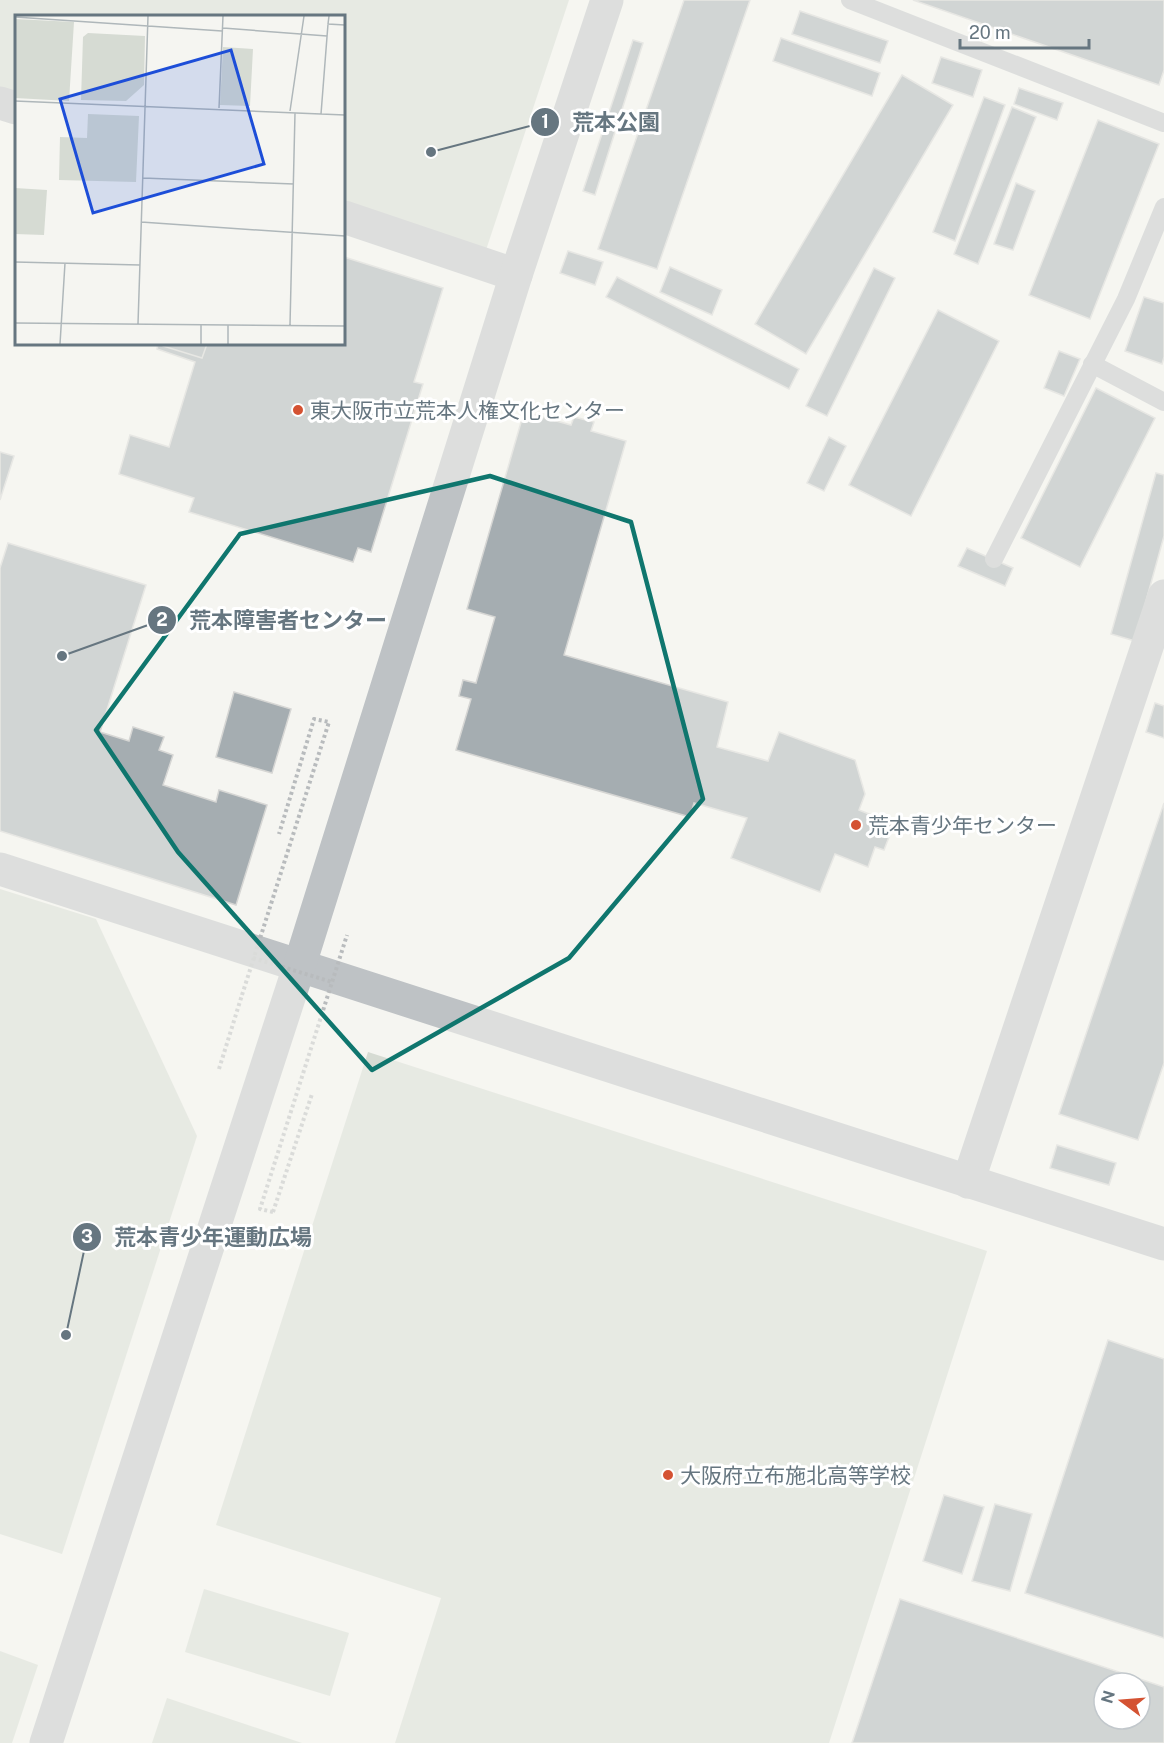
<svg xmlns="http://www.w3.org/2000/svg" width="1164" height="1743" viewBox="0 0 1164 1743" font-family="'Public Sans','Noto Sans JP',sans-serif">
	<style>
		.green { fill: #d6dbd3 }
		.building { fill: #a5adb1; stroke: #d6d6d4; stroke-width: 1.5; fill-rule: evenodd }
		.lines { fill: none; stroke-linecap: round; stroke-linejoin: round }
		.path { stroke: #b8bbbd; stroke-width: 4; stroke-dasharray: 3 3; stroke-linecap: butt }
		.service { stroke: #bec2c5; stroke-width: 18 }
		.minor { stroke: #bec2c5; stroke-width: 33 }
		.tertiary { stroke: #bec2c5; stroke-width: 33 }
		.path-bridge { stroke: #b8bbbd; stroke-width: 4; stroke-dasharray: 3 3; stroke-linecap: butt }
		.marked { fill: none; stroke: #0f766e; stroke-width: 4.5; stroke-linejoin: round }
		.poi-dot { fill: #d45232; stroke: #fff; stroke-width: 2 }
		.labels { text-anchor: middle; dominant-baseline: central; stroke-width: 6; stroke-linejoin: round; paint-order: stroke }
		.poi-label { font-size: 21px; fill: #667680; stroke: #fff; text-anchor: start }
		.inset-road { fill: none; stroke: #afb7ba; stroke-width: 1.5 }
		.view { fill: #1d4ed8; fill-opacity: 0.15; stroke: #1d4ed8; stroke-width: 3 }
		.inset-edge { fill: none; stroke: #667680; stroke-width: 3 }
		.leader { fill: none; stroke: #667680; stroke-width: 2 }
		.callout-dot { fill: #667680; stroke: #fff; stroke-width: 2 }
		.mark-label { font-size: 18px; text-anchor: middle; font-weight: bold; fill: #fff }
		.callout-label { font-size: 22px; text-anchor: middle; font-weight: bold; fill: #667680; stroke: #fff; stroke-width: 6; stroke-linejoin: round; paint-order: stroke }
	</style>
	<rect width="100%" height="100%" fill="#f5f5f1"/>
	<g class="green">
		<path d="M0 0H569L485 253 344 206V16H16V98L0 93Z"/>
		<path d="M0 889 96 919 197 1136 62 1554 0 1534Z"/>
		<path d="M368 1052 987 1251 829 1743H395L441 1598 216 1525Z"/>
		<path d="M204 1589 349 1633 330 1696 185 1652Z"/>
		<path d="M0 1651 38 1665 12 1743H0Z"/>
		<path d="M167 1698 302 1743H152Z"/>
	</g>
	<g class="building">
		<path d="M684 0H750L657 269 598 249Z"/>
		<path d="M913 0H1164V70L1159 85Z"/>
		<path d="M800 11 888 41 880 63 792 34Z"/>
		<path d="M781 38 880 73 872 96 773 61Z"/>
		<path d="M633 40 643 43 595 195 583 191Z"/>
		<path d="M941 57 982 70 973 97 932 83Z"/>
		<path d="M902 75 953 105 806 354 755 324Z"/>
		<path d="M1019 88 1063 103 1057 120 1014 104Z"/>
		<path d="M984 97 1005 105 955 241 933 232Z"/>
		<path d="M1012 107 1036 117 978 264 954 254Z"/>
		<path d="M1098 120 1159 144 1090 319 1029 295Z"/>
		<path d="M1016 183 1035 191 1013 250 994 244Z"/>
		<path d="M568 251 603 262 595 285 560 273Z"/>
		<path d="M344 257 443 288 414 382 423 384 371 552 358 548 353 562 189 512 194 498 119 474 130 435 169 447 195 362 157 349 158 344H344Z"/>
		<path d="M670 267 722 290 712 315 660 292Z"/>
		<path d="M874 268 895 278 827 416 806 406Z"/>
		<path d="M617 277 799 369 789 389 606 297Z"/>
		<path d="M1144 297 1164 303V357L1162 364 1125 351Z"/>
		<path d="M938 310 999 341 911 516 849 485Z"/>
		<path d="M163 344H207L202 358 163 346Z"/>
		<path d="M1059 351 1080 359 1064 396 1044 388Z"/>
		<path d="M1096 388 1155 418 1080 567 1021 538Z"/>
		<path d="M524 412 571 425 574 417 594 422 591 431 626 441 564 655 728 702 717 747 768 761 779 732 855 760 865 794 859 810 894 824 884 850 875 847 868 867 835 854 820 892 731 858 747 818 694 803 690 817 456 750 471 699 459 696 463 680 476 683 495 617 467 609Z"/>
		<path d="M829 437 846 446 824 491 807 483Z"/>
		<path d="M0 452 14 456 0 500Z"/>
		<path d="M1156 473 1164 475V536L1135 641 1111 634Z"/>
		<path d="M8 543 146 585 100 732 129 741 133 727 164 737 159 750 173 755 163 785 216 802 219 790 267 805 236 905 0 831V568Z"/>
		<path d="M967 548 1013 568 1005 586 958 566Z"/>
		<path d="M234 692 291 709 272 773 216 757Z"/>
		<path d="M1155 703 1164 706V738L1146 732Z"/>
		<path d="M1164 803V1063L1138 1140 1059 1114Z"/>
		<path d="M1057 1145 1116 1163 1109 1185 1050 1168Z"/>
		<path d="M1108 1340 1164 1359V1638L1025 1593Z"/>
		<path d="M944 1495 984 1507 962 1574 923 1561Z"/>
		<path d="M995 1504 1032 1514 1010 1591 972 1581Z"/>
		<path d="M900 1599 1164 1687V1743H852ZM1104 1683H1140V1719H1104Z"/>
	</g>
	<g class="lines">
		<g class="path">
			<path d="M219 1069 242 995"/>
			<path d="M273 1212 312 1094"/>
		</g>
		<g class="service">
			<path d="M850 0 1164 123"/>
			<path d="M1092 364 1164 402"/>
			<path d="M994 559 1126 299 1164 207"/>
		</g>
		<g class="minor">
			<path d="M0 103 16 108"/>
			<path d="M344 217 516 275"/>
			<path d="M968 1182 1164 596"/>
		</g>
		<g class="tertiary">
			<path d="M0 869C389 993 775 1121 1164 1244"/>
			<path d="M46 1743 300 964 516 275 607 0"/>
		</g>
		<g class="path-bridge">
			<path d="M253 958 332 982"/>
			<path d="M242 995 329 722 314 719 279 834"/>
			<path d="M273 1212 260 1209 347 935"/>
		</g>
	</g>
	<path d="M0 0H1164V1743H0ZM490 476 631 522 703 799 569 958 372 1070 178 852 96 730 240 534Z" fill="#f5f5f1" fill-opacity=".55" fill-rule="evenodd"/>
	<path class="marked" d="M490 476 631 522 703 799 569 958 372 1070 178 852 96 730 240 534Z"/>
	<g class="poi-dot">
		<circle cx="298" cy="410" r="6"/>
		<circle cx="856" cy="825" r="6"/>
		<circle cx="668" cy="1475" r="6"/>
	</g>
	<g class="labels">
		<g class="poi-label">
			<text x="310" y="410">東大阪市立荒本人権文化センター</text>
			<text x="868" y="825">荒本青少年センター</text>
			<text x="680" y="1475">大阪府立布施北高等学校</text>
		</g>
	</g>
	<g transform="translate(15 15)">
		<rect width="330" height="330" fill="#f5f5f1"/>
		<path d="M0 4 59 7 54 86 0 83ZM73 18 130 21 129 70 111 86 66 85 68 22ZM208 32 238 34 235 91 205 90ZM73 99 124 101 121 167 44 165 45 122 72 123ZM0 173 32 175 29 220 0 219Z" fill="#d6dbd3"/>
		<path class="inset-road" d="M314 1 313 9 330 10M0 2 207 16M208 13 312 21M0 86 330 100M204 93 208 1M275 96 289 1M306 99 313 9M128 163 279 169M126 207 330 221M0 247 125 250M330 287V321M0 308 330 311M123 309 133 1M275 310 280 98M45 329 50 248M186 329V310M213 329V310"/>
		<path class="view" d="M216 35 249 149 78 198 45 84Z"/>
		<rect width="330" height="330" class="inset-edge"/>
	</g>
	<path class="leader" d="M431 152L545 122M62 656L162 620M66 1335L87 1237"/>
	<g class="callout-dot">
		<circle cx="431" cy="152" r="6"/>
		<circle cx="62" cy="656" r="6"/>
		<circle cx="66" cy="1335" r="6"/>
		<circle cx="545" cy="122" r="15"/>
		<circle cx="162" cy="620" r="15"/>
		<circle cx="87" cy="1237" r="15"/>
	</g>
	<g class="mark-label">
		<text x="545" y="128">1</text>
		<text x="162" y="626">2</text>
		<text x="87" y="1243">3</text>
	</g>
	<g class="callout-label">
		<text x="616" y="130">荒本公園</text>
		<text x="288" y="628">荒本障害者センター</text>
		<text x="213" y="1245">荒本青少年運動広場</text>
	</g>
	<g transform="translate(1122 1701) rotate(286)"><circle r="28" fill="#ffffff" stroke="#c2c8cc" stroke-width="1.5"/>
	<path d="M0-4.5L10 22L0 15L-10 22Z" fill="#d45232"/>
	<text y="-9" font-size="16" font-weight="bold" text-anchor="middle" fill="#667680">N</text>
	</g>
	<path d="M960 39v9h129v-9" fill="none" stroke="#667680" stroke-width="3"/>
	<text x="969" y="39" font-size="18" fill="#667680" stroke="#ffffff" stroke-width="4.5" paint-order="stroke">20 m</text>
</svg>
